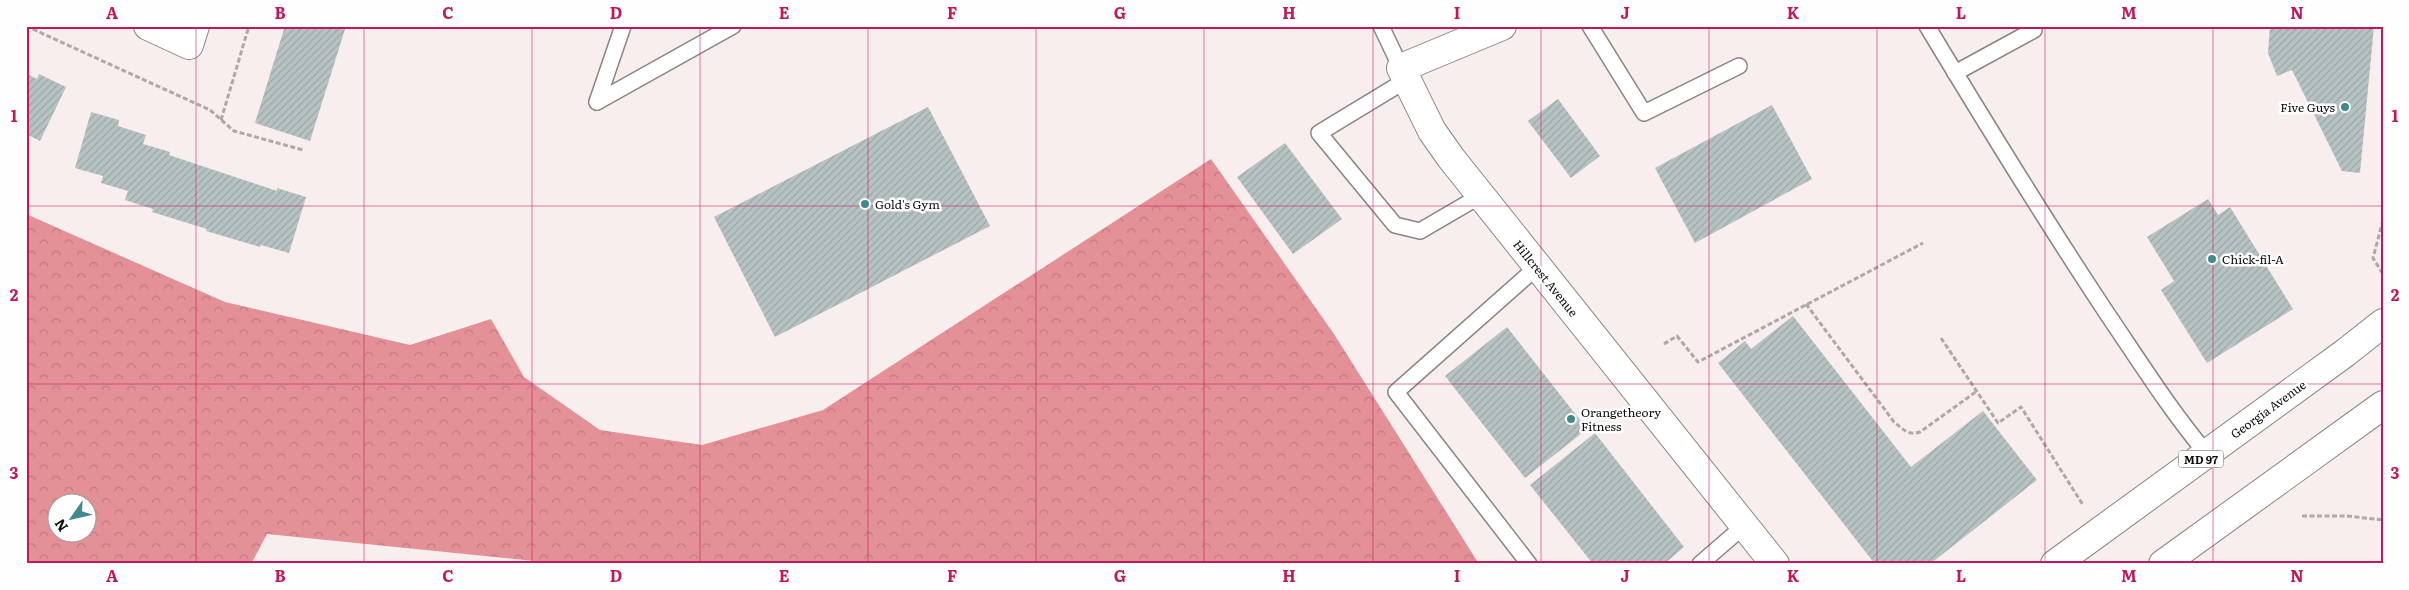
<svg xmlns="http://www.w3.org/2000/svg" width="2409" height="590" viewBox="0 0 2409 590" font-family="Literata,serif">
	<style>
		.forest { fill: url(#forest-crowns); fill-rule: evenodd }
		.building { fill: url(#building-hatch) }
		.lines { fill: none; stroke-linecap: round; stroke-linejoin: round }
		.service-casing { stroke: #8c8383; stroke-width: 18 }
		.minor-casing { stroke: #8c8383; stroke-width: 30 }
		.primary-casing { stroke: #8c8383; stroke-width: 30 }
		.path { stroke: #b0a7a7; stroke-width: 3; stroke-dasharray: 5 2.5; stroke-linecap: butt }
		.service { stroke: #fff; stroke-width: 15 }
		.minor { stroke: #fff; stroke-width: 28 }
		.primary { stroke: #fff; stroke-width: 28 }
		.grid { fill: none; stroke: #c2185b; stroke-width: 1; stroke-opacity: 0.55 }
		.poi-dot { fill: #41898e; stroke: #fefefe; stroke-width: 2 }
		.labels { text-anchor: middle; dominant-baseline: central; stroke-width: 5; stroke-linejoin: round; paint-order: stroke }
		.shield { fill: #fefefe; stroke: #575555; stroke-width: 1 }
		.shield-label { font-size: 11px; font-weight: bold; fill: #100c0c }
		.poi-label { font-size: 12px; fill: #100c0c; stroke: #fefefe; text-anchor: start }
		.street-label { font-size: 12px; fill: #100c0c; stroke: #fefefe }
		.neatline { fill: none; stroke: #c2185b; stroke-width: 2 }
		.grid-label { font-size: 16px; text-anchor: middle; font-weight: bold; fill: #c2185b }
	</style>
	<defs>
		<pattern id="forest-crowns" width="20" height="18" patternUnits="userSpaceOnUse" patternTransform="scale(1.25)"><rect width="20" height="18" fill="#e39096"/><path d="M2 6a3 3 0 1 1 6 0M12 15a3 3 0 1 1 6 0" fill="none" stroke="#c27b80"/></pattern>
		<pattern id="building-hatch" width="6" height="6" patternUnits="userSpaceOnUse" patternTransform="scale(1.25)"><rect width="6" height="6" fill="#b7c2c3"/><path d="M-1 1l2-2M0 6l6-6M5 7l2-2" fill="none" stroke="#9ca6a6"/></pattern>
	</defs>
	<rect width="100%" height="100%" fill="#f9eeee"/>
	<path class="forest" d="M1211 159 1334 334 1479 564H564L267 534 251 564H26V214L225 302 410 345 491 319 524 377 600 430 702 445 823 410ZM58 502H88V532H58Z"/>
	<g class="building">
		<path d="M285 26H346L310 141 255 123Z"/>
		<path d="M2270 26H2374L2360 173 2342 171 2292 70 2277 76 2268 53Z"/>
		<path d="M26 73 37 79 39 74 66 87 40 141 26 134Z"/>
		<path d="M1558 99 1600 156 1571 178 1528 121Z"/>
		<path d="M1772 105 1812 179 1695 243 1655 168Z"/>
		<path d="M928 107 990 226 775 337 714 217Z"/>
		<path d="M91 112 119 120 118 126 146 135 143 144 170 152 169 155 277 191V188L306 197 289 253 261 245 260 247 206 231 207 229 152 212 153 209 125 200 128 191 101 183 103 176 75 168Z"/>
		<path d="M1285 143 1342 219 1293 254 1237 177Z"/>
		<path d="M2208 199 2218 215 2230 207 2293 309 2207 363 2161 290 2174 281 2147 237Z"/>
		<path d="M1793 316 1911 467 1983 411 2037 480 1930 564H1875L1718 363 1745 341 1751 349Z"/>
		<path d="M1507 327 1587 429 1525 478 1445 376Z"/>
		<path d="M1595 433 1684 547 1664 564H1593L1530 485Z"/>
	</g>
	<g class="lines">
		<defs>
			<g id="service">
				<path d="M1381 26 1401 68"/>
				<path d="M1590 26 1644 113 1739 66"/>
				<path d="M1927 26C1986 124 2045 220 2108 315 2140 362 2170 410 2207 454"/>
				<path d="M1955 73 2034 30 2032 26"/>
				<path d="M1408 79 1319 133 1395 225 1420 231 1480 196"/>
				<path d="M597 102 733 26"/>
				<path d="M597 102 623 26"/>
				<path d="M1529 564 1396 392 1537 267"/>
				<path d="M1700 564 1745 525"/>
			</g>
			<g id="minor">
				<path d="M148 26 189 45 195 26"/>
				<path d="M1502 26 1401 68 1432 131 1451 158 1775 564"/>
			</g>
			<g id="primary">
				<path d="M2055 564 2345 353 2383 323"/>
				<path d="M2163 564 2383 405"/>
			</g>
		</defs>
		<use href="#service" class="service-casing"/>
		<use href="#minor" class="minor-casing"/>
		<use href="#primary" class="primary-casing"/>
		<g class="path">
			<path d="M26 26 210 110 234 131 303 150"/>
			<path d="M221 120 249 26"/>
			<path d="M2383 220 2373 258 2383 274"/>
			<path d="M1806 304 1894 422C1903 429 1908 436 1920 432L1977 391"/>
			<path d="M1941 338 1998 423 2021 407 2083 505"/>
			<path d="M1664 344 1677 336 1698 362 1923 243"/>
			<path d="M2302 516H2347L2383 520"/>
		</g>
		<use href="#service" class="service"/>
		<use href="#minor" class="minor"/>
		<use href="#primary" class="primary"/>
	</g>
	<path class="grid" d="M196 26V564M364 26V564M532 26V564M700 26V564M868 26V564M1036 26V564M1204 26V564M1373 26V564M1541 26V564M1709 26V564M1877 26V564M2045 26V564M2213 26V564M26 206H2383M26 384H2383"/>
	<g class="poi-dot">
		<circle cx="2345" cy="107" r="5"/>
		<circle cx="865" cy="204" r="5"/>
		<circle cx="2212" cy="259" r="5"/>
		<circle cx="1571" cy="419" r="5"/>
	</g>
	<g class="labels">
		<rect class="shield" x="2178.5" y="450.5" width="45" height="17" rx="4"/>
		<g class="shield-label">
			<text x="2201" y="459">MD 97</text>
		</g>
		<g class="poi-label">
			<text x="2335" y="107" text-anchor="end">Five Guys</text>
			<text x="875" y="204">Gold's Gym</text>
			<text x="2222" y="259">Chick-fil-A</text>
			<text x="1581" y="412">Orangetheory<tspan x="1581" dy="14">Fitness</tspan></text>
		</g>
		<g class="street-label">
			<text transform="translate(1546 278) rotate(51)">Hillcrest Avenue</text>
			<text transform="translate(2268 409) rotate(-36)">Georgia Avenue</text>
		</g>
	</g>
	<rect width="2409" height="590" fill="none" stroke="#fefefe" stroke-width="55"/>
	<g transform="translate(72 518) rotate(236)"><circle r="24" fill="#fefefe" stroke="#9f9d9d"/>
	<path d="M0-4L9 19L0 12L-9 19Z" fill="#41898e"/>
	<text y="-8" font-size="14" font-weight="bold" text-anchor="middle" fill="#100c0c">N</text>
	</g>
	<rect x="28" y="28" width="2354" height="534" class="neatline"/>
	<g class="grid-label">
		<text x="112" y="19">A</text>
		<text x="280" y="19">B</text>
		<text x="448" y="19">C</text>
		<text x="616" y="19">D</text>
		<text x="784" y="19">E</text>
		<text x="952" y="19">F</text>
		<text x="1120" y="19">G</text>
		<text x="1289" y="19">H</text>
		<text x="1457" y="19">I</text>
		<text x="1625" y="19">J</text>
		<text x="1793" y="19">K</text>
		<text x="1961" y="19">L</text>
		<text x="2129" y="19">M</text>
		<text x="2297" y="19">N</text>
		<text x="14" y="122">1</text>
		<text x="2395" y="122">1</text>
		<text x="14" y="301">2</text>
		<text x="2395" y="301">2</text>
		<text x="14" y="479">3</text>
		<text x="2395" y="479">3</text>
		<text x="112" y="582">A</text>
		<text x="280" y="582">B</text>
		<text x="448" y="582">C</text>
		<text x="616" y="582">D</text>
		<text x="784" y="582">E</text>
		<text x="952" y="582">F</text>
		<text x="1120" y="582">G</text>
		<text x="1289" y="582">H</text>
		<text x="1457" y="582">I</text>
		<text x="1625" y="582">J</text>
		<text x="1793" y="582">K</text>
		<text x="1961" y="582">L</text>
		<text x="2129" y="582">M</text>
		<text x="2297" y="582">N</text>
	</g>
</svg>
